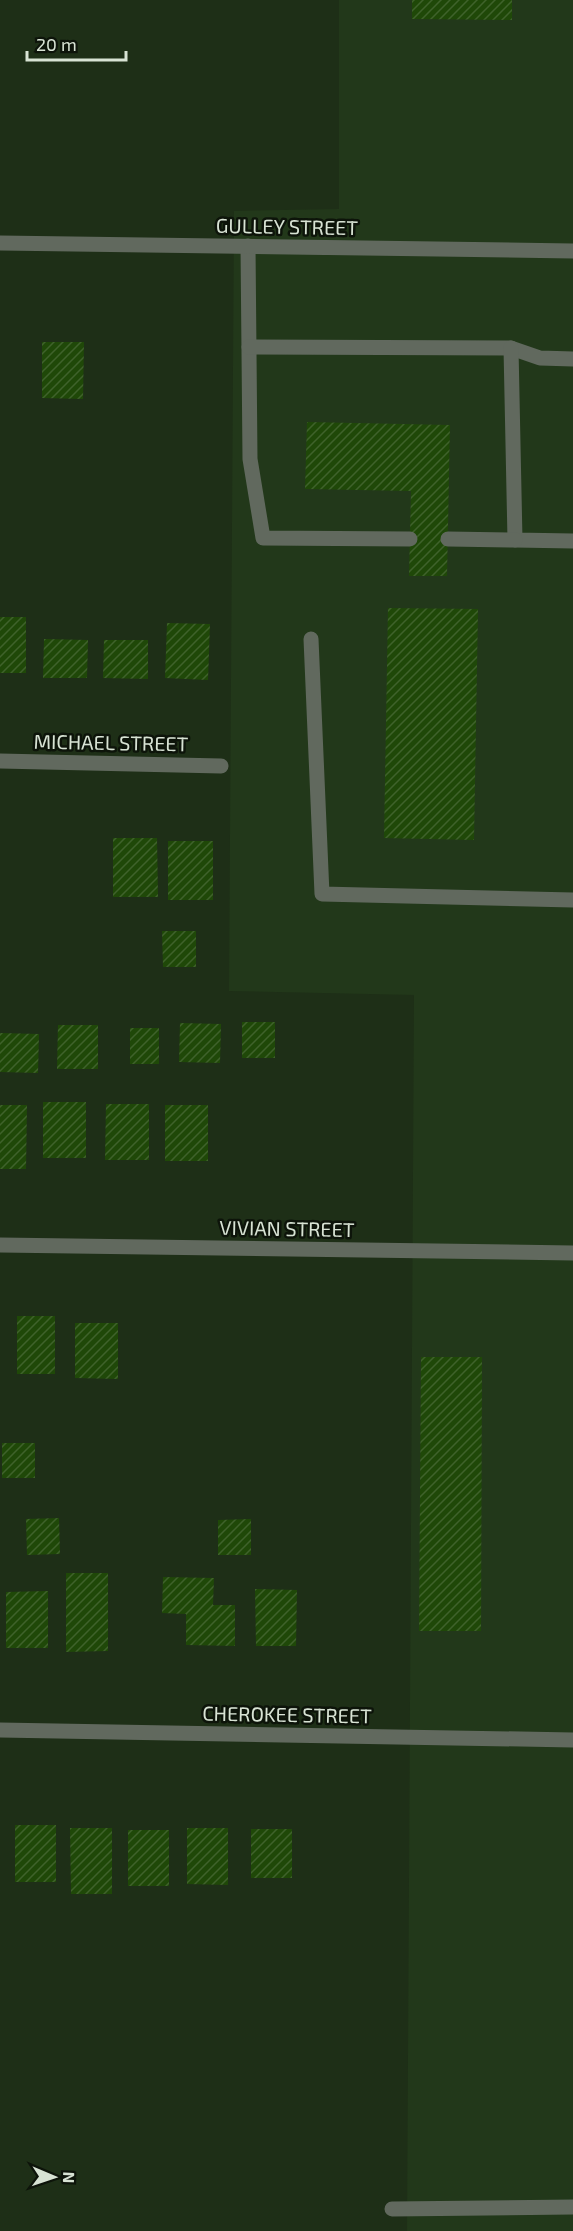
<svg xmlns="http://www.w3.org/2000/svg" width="573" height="2231" viewBox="0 0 573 2231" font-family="'Exo 2',sans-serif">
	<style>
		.built { fill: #22381a }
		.building { fill: url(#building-hatch) }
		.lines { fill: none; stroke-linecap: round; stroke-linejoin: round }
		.service { stroke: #61695e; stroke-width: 15 }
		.minor { stroke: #61695e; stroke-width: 15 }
		.labels { text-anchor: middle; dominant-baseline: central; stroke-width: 5; stroke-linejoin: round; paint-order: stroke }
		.street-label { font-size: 20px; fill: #d8e3d4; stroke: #0d140a }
	</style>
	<defs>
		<pattern id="building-hatch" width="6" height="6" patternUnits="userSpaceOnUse" patternTransform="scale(1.5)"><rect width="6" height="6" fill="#1f4808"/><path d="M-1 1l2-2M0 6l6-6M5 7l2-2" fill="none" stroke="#3f622b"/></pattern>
	</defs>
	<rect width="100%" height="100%" fill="#1e2f17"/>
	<path class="built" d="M339 0H573V2231H407L414 995 229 991 234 211 339 209Z"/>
	<g class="building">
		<path d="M412 0H512V20L412 19Z"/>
		<path d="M42 342H84L83 399 42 398Z"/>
		<path d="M307 422 450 425 447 576H409L411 491 305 489Z"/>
		<path d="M388 608 478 609 474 840 384 838Z"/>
		<rect x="0" y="617" width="26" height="56"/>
		<path d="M167 623 210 624 208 680 165 678Z"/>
		<path d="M44 639 88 640 87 678H43Z"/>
		<path d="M104 640H148V679L103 678Z"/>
		<path d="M113 838H157L158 897H113Z"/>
		<rect x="168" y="841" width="45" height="59"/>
		<path d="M162 931H196V967H163Z"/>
		<rect x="242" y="1022" width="33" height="36"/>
		<path d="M180 1023 221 1024 220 1063 179 1062Z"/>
		<path d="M58 1025H98V1069H57Z"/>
		<rect x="130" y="1028" width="29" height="36"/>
		<path d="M0 1033 39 1034 38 1073 0 1072Z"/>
		<rect x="43" y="1102" width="43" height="56"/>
		<path d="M106 1104H149V1160H105Z"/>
		<path d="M0 1105H27L26 1169H0Z"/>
		<rect x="165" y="1105" width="43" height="56"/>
		<rect x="17" y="1316" width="38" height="58"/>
		<path d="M75 1323H118V1379L75 1378Z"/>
		<path d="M421 1357H482L481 1631H419Z"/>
		<rect x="2" y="1443" width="33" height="35"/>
		<path d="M59 1518 60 1554 27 1555 26 1519Z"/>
		<path d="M251 1519V1555H218V1520Z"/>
		<path d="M66 1573H108V1651L66 1652Z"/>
		<path d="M163 1577 214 1578 213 1605H235V1646L186 1645V1614L162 1613Z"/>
		<path d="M255 1589 297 1590 296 1646H256Z"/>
		<path d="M48 1591V1648H6V1592Z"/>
		<rect x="15" y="1825" width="41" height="57"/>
		<path d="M70 1828H112V1894H71Z"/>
		<path d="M187 1828H228V1885L187 1884Z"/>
		<rect x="251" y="1829" width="41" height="49"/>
		<rect x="128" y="1830" width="41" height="56"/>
	</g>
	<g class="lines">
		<g class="service">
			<path d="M248 246 250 459 263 538 410 539"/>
			<path d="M249 347 511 348 540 358 573 359"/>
			<path d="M511 348 515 540 573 541"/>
			<path d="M448 539 515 540"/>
			<path d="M311 639 322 894 573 900"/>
		</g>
		<g class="minor">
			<path d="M0 243 573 251"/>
			<path d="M0 761 221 766"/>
			<path d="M0 1245 573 1253"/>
			<path d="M0 1730 573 1740"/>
			<path d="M392 2209 573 2207"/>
		</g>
	</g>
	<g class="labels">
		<g class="street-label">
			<text transform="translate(287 226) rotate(1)">GULLEY STREET</text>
			<text transform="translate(111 742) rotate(1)">MICHAEL STREET</text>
			<text transform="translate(287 1228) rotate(1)">VIVIAN STREET</text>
			<text transform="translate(287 1714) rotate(1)">CHEROKEE STREET</text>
		</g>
	</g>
	<g transform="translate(54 2177) rotate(92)" stroke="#0d140a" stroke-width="4.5" paint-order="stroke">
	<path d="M0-4.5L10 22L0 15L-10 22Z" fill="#d8e3d4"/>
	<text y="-9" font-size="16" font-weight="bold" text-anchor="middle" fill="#d8e3d4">N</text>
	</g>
	<path d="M27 51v9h99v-9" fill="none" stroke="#d8e3d4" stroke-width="3"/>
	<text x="36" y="51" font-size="18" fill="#d8e3d4" stroke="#0d140a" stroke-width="4.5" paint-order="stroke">20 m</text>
</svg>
